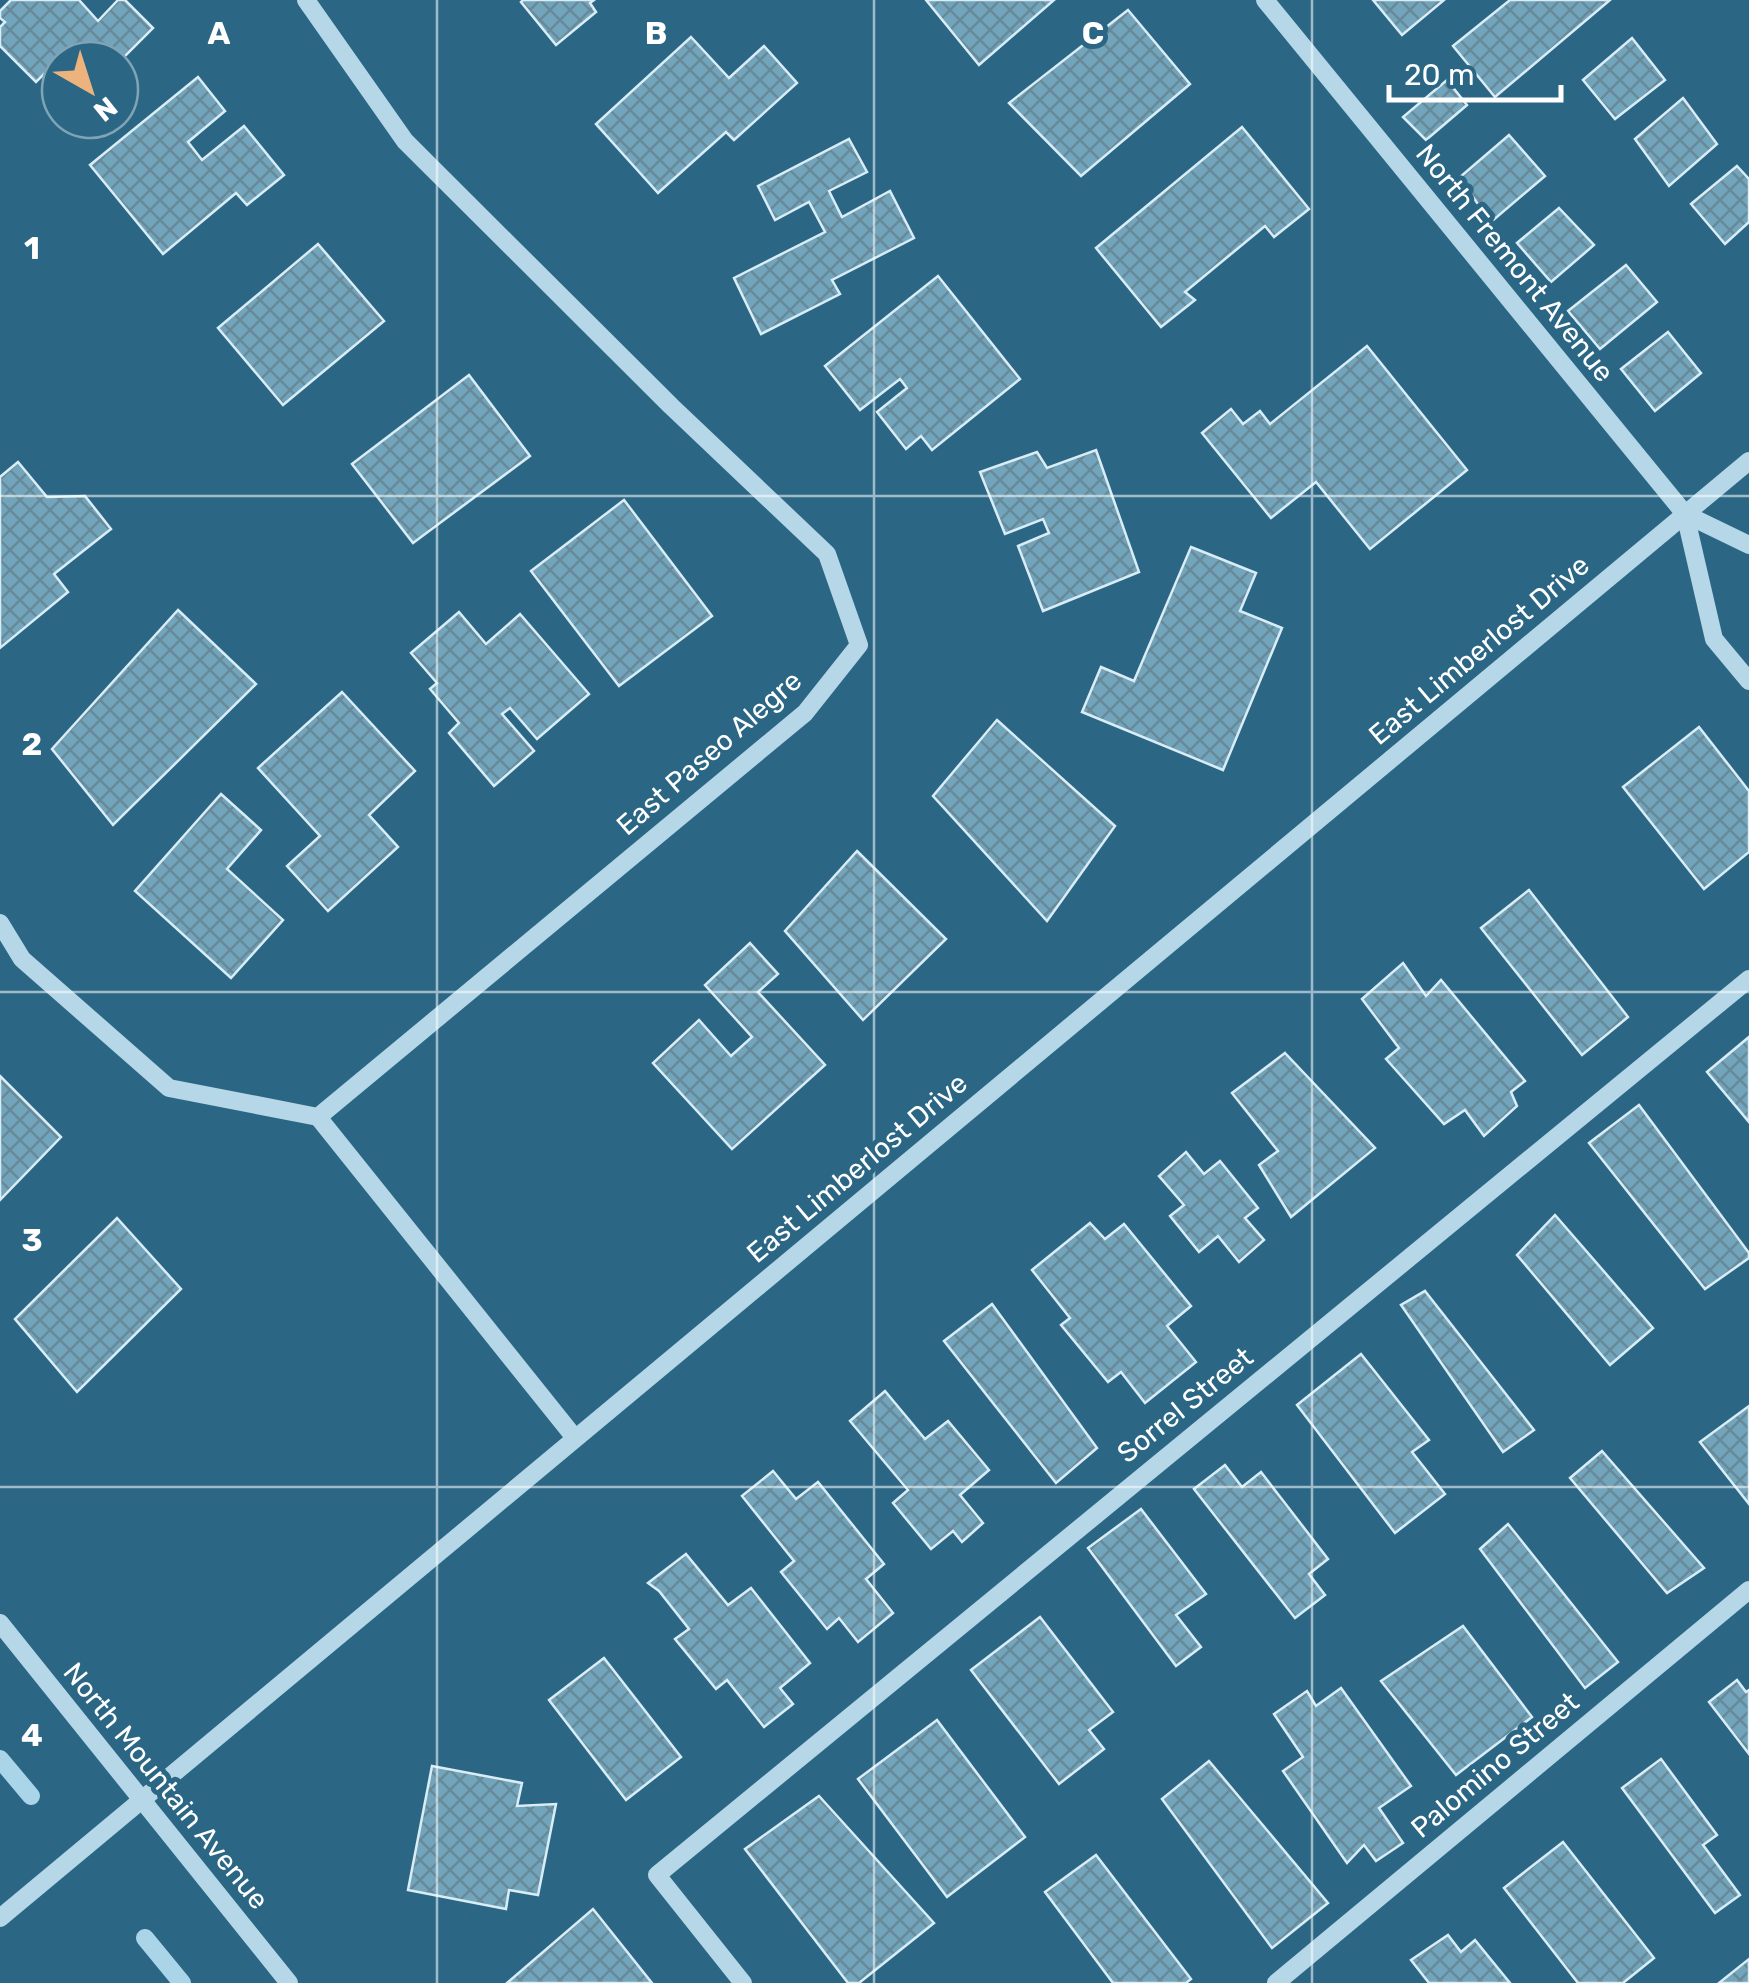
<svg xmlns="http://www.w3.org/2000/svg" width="1749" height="1983" viewBox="0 0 1749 1983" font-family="Rubik,sans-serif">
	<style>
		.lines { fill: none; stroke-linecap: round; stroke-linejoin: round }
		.stream { stroke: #aad4e7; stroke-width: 18 }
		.building { fill: url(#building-cross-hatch); stroke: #d9edf6; stroke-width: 2.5 }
		.minor { stroke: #b5d7e7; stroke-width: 18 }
		.grid { fill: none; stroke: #fff; stroke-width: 2.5; stroke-opacity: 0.55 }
		.labels { text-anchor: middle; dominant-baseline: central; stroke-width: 10; stroke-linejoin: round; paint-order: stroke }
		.street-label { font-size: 28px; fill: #fff; stroke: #2b6785 }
		.grid-label { font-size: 32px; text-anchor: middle; font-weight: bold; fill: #fff; stroke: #2b6785; stroke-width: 10; stroke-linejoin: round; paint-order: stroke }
	</style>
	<defs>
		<pattern id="building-cross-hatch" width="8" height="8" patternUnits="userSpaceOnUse" patternTransform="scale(2.5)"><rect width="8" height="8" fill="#72a4bb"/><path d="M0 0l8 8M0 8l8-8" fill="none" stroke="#678a9a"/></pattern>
	</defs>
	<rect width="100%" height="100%" fill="#2b6785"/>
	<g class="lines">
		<g class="stream">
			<path d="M0 1759 31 1796"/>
			<path d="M145 1938 182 1983"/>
		</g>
	</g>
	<g class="building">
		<path d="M11 0H79L98 21 118 0H125L153 28 120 61 60 60V81L49 69 36 82 0 46V27L5 22 0 18V11Z"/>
		<path d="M523 0H594L590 3 596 12 556 45 521 2Z"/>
		<path d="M926 0H1054L979 65Z"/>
		<path d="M1373 0H1444L1402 35Z"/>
		<path d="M1510 0H1610L1495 97 1453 46Z"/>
		<path d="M1128 10 1190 84 1081 176 1009 103Z"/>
		<path d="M691 37 729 78 764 46 797 83 734 140 726 132 658 193 596 124Z"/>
		<path d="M1632 38 1665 80 1615 119 1583 80Z"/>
		<path d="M198 77 225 111 188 142 202 160 244 126 284 175 247 205 236 193 163 254 90 165Z"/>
		<path d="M1447 80 1467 105 1426 140 1403 117Z"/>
		<path d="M1683 98 1717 144 1669 186 1635 139Z"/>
		<path d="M1242 127 1309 209 1274 237 1265 226 1185 292 1195 300 1161 327 1096 248Z"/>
		<path d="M1509 135 1545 176 1491 222 1459 178Z"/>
		<path d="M849 139 867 172 829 191 842 217 890 191 914 238 832 280 840 294 761 334 734 278 825 232 809 202 775 220 758 186Z"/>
		<path d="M1737 166 1749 179V222L1725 244 1691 204Z"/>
		<path d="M1559 208 1594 245 1551 282 1517 243Z"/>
		<path d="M318 244 384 321 283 405 218 328Z"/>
		<path d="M1626 265 1657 302 1600 349 1568 311Z"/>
		<path d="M938 276 1020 379 932 450 921 436 906 449 877 412 907 388 900 379 860 410 825 366Z"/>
		<path d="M1668 332 1701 373 1655 411 1621 369Z"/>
		<path d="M1367 346 1467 470 1370 549 1316 482 1271 518 1202 433 1231 409 1243 424 1260 411 1270 424Z"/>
		<path d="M469 375 530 456 413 543 352 464Z"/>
		<path d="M1096 450 1139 572 1043 611 1018 546 1049 533 1043 519 1005 534 980 472 1037 452 1047 468Z"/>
		<path d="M18 462 47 497 85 496 111 529 54 574 68 592 0 648V477Z"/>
		<path d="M624 500 712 616 619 686 531 571Z"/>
		<path d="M1191 547 1256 573 1240 611 1282 628 1223 770 1082 712 1101 667 1134 681Z"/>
		<path d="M178 610 256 684 113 825 52 749Z"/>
		<path d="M459 612 486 644 520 614 589 694 537 739 510 708 502 714 534 751 494 786 449 733 459 723 430 689 437 683 411 653Z"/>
		<path d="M342 692 415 771 369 815 398 847 328 911 287 866 320 836 258 768Z"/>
		<path d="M997 720 1115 826 1047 921 933 796Z"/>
		<path d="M1699 727 1749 791V852L1704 889 1623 787Z"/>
		<path d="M221 794 261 830 227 869 283 920 231 978 135 891Z"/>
		<path d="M857 851 946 939 863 1020 785 931Z"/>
		<path d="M1529 890 1628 1017 1582 1055 1481 928Z"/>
		<path d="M750 943 778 974 758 992 825 1065 732 1149 653 1063 699 1020 731 1056 752 1037 705 985Z"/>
		<path d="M1403 963 1426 996 1441 980 1525 1081 1511 1092 1517 1106 1484 1136 1465 1110 1444 1124 1386 1059 1399 1048 1362 999Z"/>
		<path d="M1749 1037V1122L1707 1072Z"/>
		<path d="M1285 1053 1375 1148 1291 1217 1259 1165 1278 1151 1232 1093Z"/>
		<path d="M0 1076 61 1137 0 1200Z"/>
		<path d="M1639 1105 1749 1253V1258L1705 1289 1589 1143Z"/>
		<path d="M1186 1152 1204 1174 1220 1161 1258 1208 1245 1218 1264 1240 1239 1262 1218 1236 1199 1252 1170 1216 1184 1205 1159 1176Z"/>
		<path d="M1555 1215 1653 1328 1610 1365 1517 1255Z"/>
		<path d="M117 1218 181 1289 77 1392 15 1319Z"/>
		<path d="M1090 1223 1105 1239 1124 1224 1191 1306 1167 1326 1196 1362 1145 1403 1121 1372 1108 1382 1061 1325 1070 1318 1032 1270Z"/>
		<path d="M1425 1291 1534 1430 1503 1452 1401 1305Z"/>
		<path d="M992 1304 1097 1448 1056 1483 944 1341Z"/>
		<path d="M1361 1354 1429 1440 1412 1452 1445 1494 1395 1533 1297 1405Z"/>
		<path d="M885 1391 925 1439 948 1421 989 1470 960 1495 983 1523 962 1542 953 1531 931 1549 893 1503 908 1490 850 1421Z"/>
		<path d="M1749 1406V1504L1700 1442Z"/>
		<path d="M1602 1451 1704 1568 1667 1593 1570 1478Z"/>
		<path d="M1225 1465 1242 1487 1261 1472 1328 1559 1309 1574 1325 1595 1295 1618 1194 1489Z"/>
		<path d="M773 1471 796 1499 818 1482 884 1564 866 1579 893 1613 858 1642 839 1618 827 1629 781 1572 794 1561 742 1496Z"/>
		<path d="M1141 1509 1206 1594 1176 1615 1201 1647 1176 1666 1088 1548Z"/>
		<path d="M1508 1524 1618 1662 1585 1688 1480 1549Z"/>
		<path d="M686 1554 728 1605 751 1588 810 1663 780 1688 793 1704 764 1727 727 1680 716 1689 675 1639 689 1629 659 1591 648 1583Z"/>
		<path d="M1040 1617 1113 1712 1089 1730 1104 1749 1059 1784 971 1670Z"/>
		<path d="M1463 1626 1532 1717 1456 1775 1381 1681Z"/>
		<path d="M604 1658 681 1757 626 1800 549 1700Z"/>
		<path d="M1737 1680 1746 1692 1749 1690V1754L1709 1702Z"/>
		<path d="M1341 1688 1411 1786 1379 1808 1403 1843 1376 1861 1364 1845 1347 1863 1283 1771 1303 1757 1274 1714 1307 1691 1316 1706Z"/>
		<path d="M937 1720 1025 1837 947 1897 858 1779Z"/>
		<path d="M1661 1759 1717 1835 1703 1845 1740 1895 1715 1913 1622 1788Z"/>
		<path d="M1209 1761 1328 1903 1272 1948 1162 1799Z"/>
		<path d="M432 1766 522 1783 517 1806 556 1804 538 1895 509 1890 506 1909 408 1890Z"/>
		<path d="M819 1796 934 1923 859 1983H848L745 1849Z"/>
		<path d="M1563 1842 1654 1958 1623 1983H1578L1504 1888Z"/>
		<path d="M1096 1855 1191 1979 1186 1983H1113L1045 1892Z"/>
		<path d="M593 1909 652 1983H507Z"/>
		<path d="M1448 1935 1461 1952 1475 1940 1510 1983H1429L1411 1960Z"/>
		<path d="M1749 1959V1983H1719Z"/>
	</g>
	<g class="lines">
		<g class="minor">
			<path d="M1265 0 1685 514"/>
			<path d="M1749 545 1685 514 1714 639 1749 681"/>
			<path d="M0 923 22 959 169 1088 318 1117 805 713 859 645 827 554 671 406 405 141 306 0"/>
			<path d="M318 1117 575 1438"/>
			<path d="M0 1623 289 1983"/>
			<path d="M0 1918 1749 461"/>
			<path d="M743 1983 657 1875 1749 979"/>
			<path d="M1276 1983 1749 1590"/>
		</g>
	</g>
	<path class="grid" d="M437 0V1983M874 0V1983M1312 0V1983M0 496H1749M0 992H1749M0 1487H1749"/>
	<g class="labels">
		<g class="street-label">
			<text transform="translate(1515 263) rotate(51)">North Fremont Avenue</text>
			<text transform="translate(1479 650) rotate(-40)">East Limberlost Drive</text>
			<text transform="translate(709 753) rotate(-41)">East Paseo Alegre</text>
			<text transform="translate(857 1168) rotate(-40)">East Limberlost Drive</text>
			<text transform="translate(1185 1405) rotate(-39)">Sorrel Street</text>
			<text transform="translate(1495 1765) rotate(-40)">Palomino Street</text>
			<text transform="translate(166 1786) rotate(51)">North Mountain Avenue</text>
		</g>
	</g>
	<g class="grid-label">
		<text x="219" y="44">A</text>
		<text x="656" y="44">B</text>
		<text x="1093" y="44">C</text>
		<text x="32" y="259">1</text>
		<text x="32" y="755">2</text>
		<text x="32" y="1251">3</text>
		<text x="32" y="1746">4</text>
	</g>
	<g transform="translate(90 90) rotate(141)"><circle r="48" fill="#2b6785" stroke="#80a4b6" stroke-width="2.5"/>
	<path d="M0-8L18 38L0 25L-18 38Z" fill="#edb37d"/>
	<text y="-15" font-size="28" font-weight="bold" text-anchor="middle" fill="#ffffff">N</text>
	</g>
	<path d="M1389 85v15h172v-15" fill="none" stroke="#ffffff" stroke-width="5"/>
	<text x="1404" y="85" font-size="30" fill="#ffffff" stroke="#2b6785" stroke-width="8" paint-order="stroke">20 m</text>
</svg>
